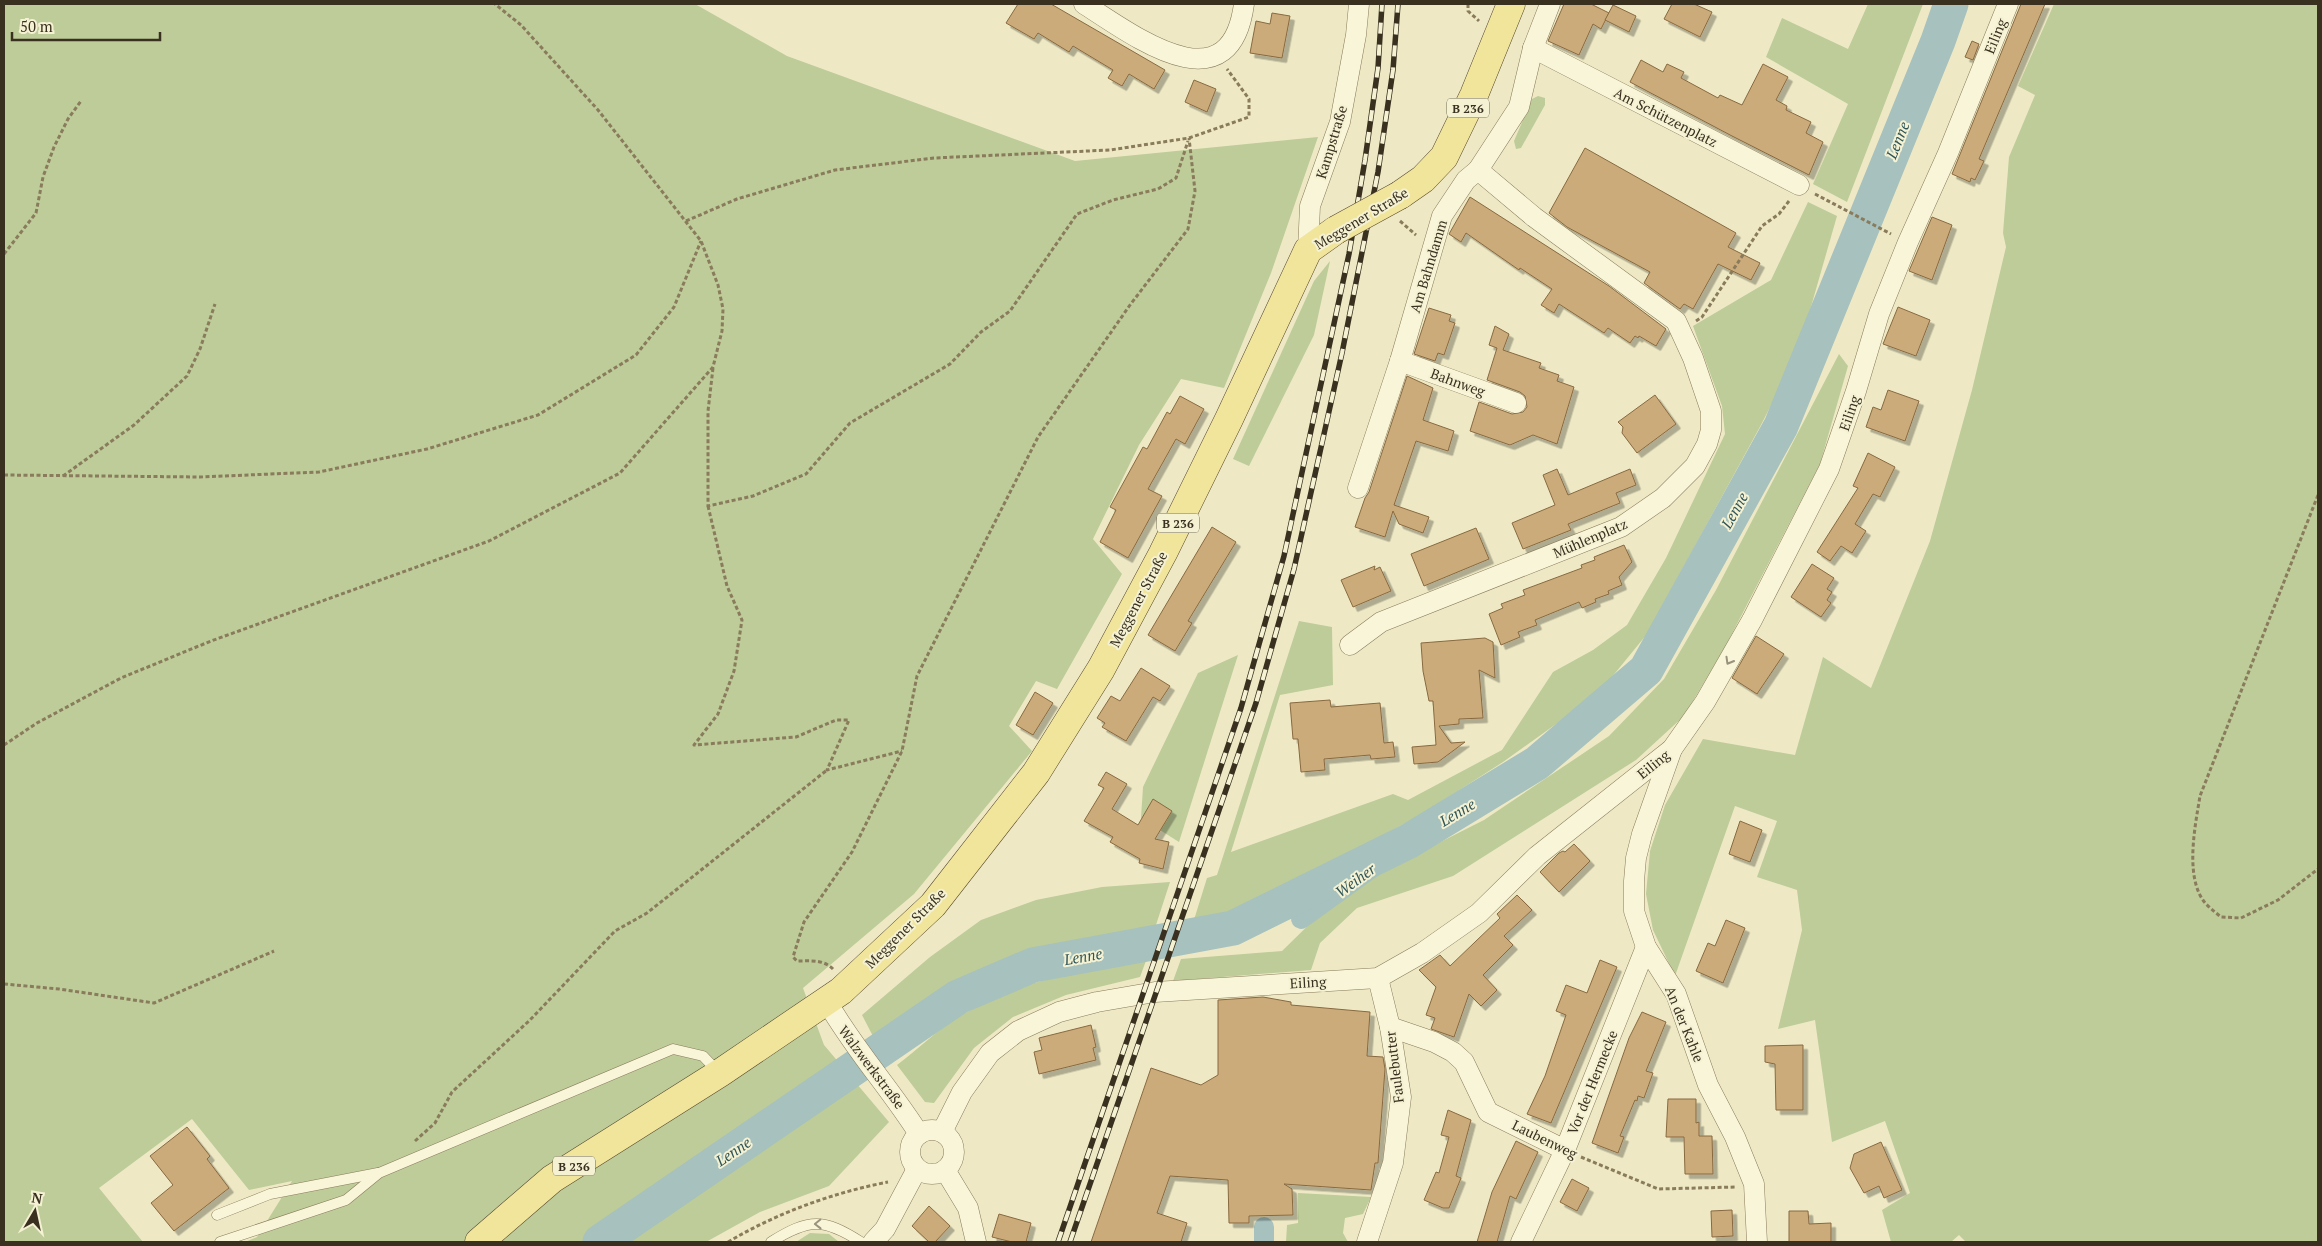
<svg xmlns="http://www.w3.org/2000/svg" width="2322" height="1246" viewBox="0 0 2322 1246" font-family="'PT Serif',serif">
	<style>
		.green { fill: #bdcc98 }
		.lines { fill: none; stroke-linecap: round; stroke-linejoin: round }
		.canal { stroke: #a6c1be; stroke-width: 20 }
		.river { stroke: #a6c1be; stroke-width: 35 }
		.building { fill: #ccab7a; stroke: #886940; filter: url(#shadow) }
		.service-casing { stroke: #897b5b; stroke-width: 11 }
		.minor-casing { stroke: #897b5b; stroke-width: 21 }
		.primary-casing { stroke: #57482f; stroke-width: 29 }
		.path { stroke: #897b5b; stroke-width: 3; stroke-dasharray: 4 2.5; stroke-linecap: butt }
		.service { stroke: #f9f5d8; stroke-width: 10 }
		.minor { stroke: #f9f5d8; stroke-width: 20 }
		.primary { stroke: #f1e59c; stroke-width: 28 }
		.rail-casing { stroke: #39301f; stroke-width: 5.5 }
		.rail { stroke: #f5f2d4; stroke-width: 4; stroke-dasharray: 11; stroke-linecap: butt }
		.primary-bridge-casing { stroke: #57482f; stroke-width: 29; stroke-linecap: butt }
		.primary-bridge { stroke: #f1e59c; stroke-width: 28 }
		.oneway { stroke: #99927c }
		.labels { text-anchor: middle; dominant-baseline: central; stroke-width: 4; stroke-linejoin: round; paint-order: stroke }
		.shield { fill: #f5f2d4; stroke: #716a55; stroke-width: 1 }
		.shield-label { font-size: 12px; font-weight: bold; fill: #39301f }
		.street-label { font-size: 14px; fill: #39301f; stroke: #f5f2d4 }
		.water-label { font-size: 15px; font-style: italic; fill: #2e5458; stroke: #f5f2d4 }
	</style>
	<defs>
		<filter id="shadow"><feDropShadow dx="4.5" dy="4.5" stdDeviation="0" flood-color="#0004"/></filter>
	</defs>
	<rect width="100%" height="100%" fill="#eee9c4"/>
	<g class="green">
		<path d="M4 4H695L787 56 1075 161 1318 137 1271 273 1224 388 1181 379 1139 445 1093 539 1122 574 1057 689 1036 681 1009 726 1032 751 914 894 803 988 824 1045 889 1122 829 1186 760 1212 706 1242H245L257 1237 292 1181 249 1190 192 1119 99 1188 143 1242H4Z"/>
		<path d="M1868 4H1923L1847 202 1813 184 1848 104 1766 57 1782 18 1848 49Z"/>
		<path d="M2054 4H2318V1242H1966L1959 1235 1951 1242H1891L1882 1210 1910 1193 1885 1121 1832 1142 1815 1020 1778 1029 1802 930 1797 890 1757 877 1777 821 1735 806 1675 976 1653 930 1646 894 1650 851 1665 805 1703 739 1795 755 1823 657 1871 688 1930 541 1972 390 2006 247 2003 233 2009 157 2035 95 2018 86Z"/>
		<path d="M1538 96 1545 98V105L1521 148 1516 149 1514 141 1532 99Z"/>
		<path d="M1808 202 1837 216 1798 352 1762 423 1647 634 1598 694 1503 762 1419 816 1239 911 1193 923 1207 878 1217 875 1299 621 1332 627 1333 685 1280 695 1231 852 1393 794 1408 800 1502 750 1553 672 1593 650 1627 625 1666 558 1725 434 1722 406 1693 326 1771 280Z"/>
		<path d="M1330 261 1314 335 1249 466 1233 459 1314 281Z"/>
		<path d="M1839 354 1848 366 1820 464 1725 647 1684 716 1636 760 1453 876 1357 908 1320 943 1311 970 1173 981 1181 959 1282 951 1326 908 1375 875 1484 820 1609 736 1664 679 1716 590Z"/>
		<path d="M1238 655 1179 842 1141 818 1143 787 1198 673Z"/>
		<path d="M1170 882 1154 931 1046 949 982 971 935 997 876 1042 862 1015 930 957 981 920 1036 900 1102 887Z"/>
		<path d="M1147 958 1140 977 1066 995 1013 1017 974 1048 934 1103 925 1102 897 1065C920 1048 942 1025 967 1012 1023 980 1085 969 1147 958Z"/>
		<path d="M1298 1193 1371 1197 1363 1214 1345 1218 1343 1233 1348 1242H1286L1287 1225 1298 1223Z"/>
		<path d="M810 1233 829 1234 839 1242H796Z"/>
	</g>
	<g class="lines">
		<g class="canal">
			<path d="M1301 919 1409 841"/>
			<path d="M1264 1242V1227"/>
		</g>
		<path class="river" d="M600 1242 958 997 1033 965 1233 928 1409 841 1537 763 1646 670 1781 426 1938 41 1951 4"/>
	</g>
	<g class="building">
		<path d="M1018 4H1051L1165 70 1154 89 1129 74 1122 86 1108 78 1113 70 1073 46 1069 52 1038 33 1034 39 1006 23Z"/>
		<path d="M1564 4H1591L1609 13 1601 29 1593 24 1579 55 1548 41Z"/>
		<path d="M1672 4H1694L1712 12 1700 37 1664 19Z"/>
		<path d="M2021 4H2045L1979 159 1984 161 1975 180 1971 178 1970 182 1952 174Z"/>
		<path d="M1613 5 1636 16 1629 32 1605 20Z"/>
		<path d="M1272 13 1290 16 1282 58 1250 53 1256 21 1270 24Z"/>
		<path d="M1972 41 1979 44 1973 60 1965 57Z"/>
		<path d="M1641 60 1663 72 1667 64 1684 72 1681 78 1718 98 1720 95 1742 105 1763 64 1788 77 1776 100 1787 106 1786 110 1811 122 1806 133 1823 142 1809 175 1732 136 1630 82Z"/>
		<path d="M1194 80 1216 89 1207 112 1185 102Z"/>
		<path d="M1585 148 1736 233 1728 247 1760 263 1751 280 1718 264 1693 309 1684 304 1680 309 1644 283 1650 272 1567 227 1549 213Z"/>
		<path d="M1470 197 1609 286 1666 329 1656 346 1639 336 1638 338 1635 336 1630 343 1608 328 1604 333 1559 304 1554 313 1541 305 1552 289 1520 268 1519 270 1466 233 1461 242 1449 234Z"/>
		<path d="M1932 217 1952 225 1932 280 1909 271Z"/>
		<path d="M1898 307 1930 320 1916 356 1883 344Z"/>
		<path d="M1429 308 1451 315 1449 321 1455 323 1444 355 1438 353 1435 361 1414 354Z"/>
		<path d="M1495 326 1509 334 1503 350 1541 363 1539 368 1559 375 1557 381 1574 387 1557 444 1533 435 1510 445 1470 431 1479 402 1512 414 1523 412 1527 407 1525 396 1520 392 1487 380 1497 348 1489 345Z"/>
		<path d="M1407 376 1433 388 1423 420 1454 431 1448 451 1416 441 1394 505 1429 517 1423 533 1399 524 1393 511 1385 537 1355 527 1365 498 1369 492Z"/>
		<path d="M1888 390 1919 401 1905 441 1866 427 1873 407 1881 410Z"/>
		<path d="M1655 395 1676 424 1637 453 1622 433 1623 427 1618 422Z"/>
		<path d="M1180 396 1204 409 1185 444 1176 439 1148 489 1162 496 1128 558 1100 542 1116 510 1110 507 1143 447 1147 449 1167 412 1170 414Z"/>
		<path d="M1868 453 1895 467 1880 497 1873 494 1855 524 1866 531 1852 553 1841 546 1830 561 1817 552 1858 488 1853 486Z"/>
		<path d="M1557 469 1568 495 1630 469 1636 485 1616 493 1620 503 1568 524 1571 530 1523 549 1512 523 1555 505 1543 475Z"/>
		<path d="M1212 527 1236 542 1188 621 1192 623 1175 651 1148 635Z"/>
		<path d="M1476 528 1489 559 1424 586 1411 554Z"/>
		<path d="M1624 545 1632 562 1619 577 1622 585 1608 591 1609 594 1595 599 1596 602 1582 608 1579 602 1535 620 1537 625 1518 632 1520 637 1501 645 1489 614 1503 608 1501 604 1525 595 1523 590 1582 568 1581 565 1595 560 1594 557Z"/>
		<path d="M1812 564 1834 578 1827 589 1832 592 1827 600 1831 603 1821 617 1791 597Z"/>
		<path d="M1375 566 1374 570 1380 567 1391 591 1353 607 1341 580Z"/>
		<path d="M1756 636 1784 654 1757 694 1732 678Z"/>
		<path d="M1485 638 1493 642 1495 678 1479 670 1483 718 1459 719V724L1439 726 1451 743 1465 742 1438 762 1414 764 1412 747 1436 745 1433 701H1429L1423 671 1421 643Z"/>
		<path d="M1141 668 1170 686 1160 701 1153 697 1126 741 1102 727 1105 723 1097 718 1111 696 1120 701Z"/>
		<path d="M1035 692 1053 703 1033 735 1016 725Z"/>
		<path d="M1330 700 1331 707 1380 703 1384 743 1393 742 1395 757 1371 759 1370 755 1324 759 1325 770 1301 772 1298 739H1293L1290 703Z"/>
		<path d="M1106 772 1127 784 1112 809 1138 825 1153 799 1172 811 1155 839 1169 842 1163 869 1139 863 1140 859 1110 842 1113 837 1084 821 1104 788 1098 785Z"/>
		<path d="M1740 821 1762 830 1750 862 1729 854Z"/>
		<path d="M1574 844 1590 861 1559 892 1540 872 1559 853 1563 851 1565 852Z"/>
		<path d="M1517 895 1532 910 1504 936 1513 945 1483 975 1497 990 1481 1006 1469 994 1454 1037 1431 1029 1435 1018 1426 1015 1436 987 1419 970 1440 955 1450 966 1500 918 1497 914Z"/>
		<path d="M1726 920 1745 928 1723 983 1696 971 1708 943 1715 946Z"/>
		<path d="M1600 960 1617 967 1551 1123 1527 1114 1545 1076 1566 1015 1556 1011 1566 985 1587 993Z"/>
		<path d="M1263 997 1291 1002V1005L1370 1012 1367 1056 1383 1057 1385 1069 1378 1163H1375L1371 1190 1284 1184 1292 1189 1293 1215 1249 1216V1223H1229L1228 1180 1170 1176 1157 1213 1187 1223 1181 1242H1091L1151 1068 1201 1085 1218 1075V1000Z"/>
		<path d="M1642 1012 1666 1022 1646 1071 1653 1073 1644 1098 1638 1096 1637 1101 1635 1100 1620 1136 1624 1137 1618 1153 1592 1143 1629 1038Z"/>
		<path d="M1091 1025 1096 1047 1093 1048 1096 1060 1039 1074 1034 1052 1042 1050 1039 1038Z"/>
		<path d="M1803 1045V1110H1776L1775 1064 1765 1062V1046Z"/>
		<path d="M1668 1099H1696V1123L1699 1122V1136H1712L1713 1174H1685L1684 1137H1666Z"/>
		<path d="M1448 1110 1471 1120 1456 1176 1461 1178 1449 1208H1443L1424 1200 1436 1172 1439 1173 1449 1137 1441 1135Z"/>
		<path d="M187 1127 210 1156 207 1159 229 1188 174 1231 151 1203 173 1185 150 1156Z"/>
		<path d="M1516 1141 1538 1152 1516 1199 1510 1196 1497 1242H1477L1492 1192Z"/>
		<path d="M1881 1142 1902 1190 1884 1198 1879 1186 1864 1193 1850 1168 1854 1154Z"/>
		<path d="M1572 1179 1589 1188 1577 1211 1560 1202Z"/>
		<path d="M929 1206 950 1226 935 1242H929L912 1226Z"/>
		<path d="M1732 1210 1733 1236 1712 1237 1711 1211Z"/>
		<path d="M1789 1211H1808L1809 1224 1831 1223V1242H1789Z"/>
		<path d="M999 1214 1031 1223 1026 1242H1012L992 1237Z"/>
	</g>
	<g class="lines">
		<defs>
			<g id="service">
				<path d="M217 1215 270 1194 378 1173"/>
				<path d="M220 1242 346 1200 379 1173 673 1049 703 1056 719 1073"/>
				<path d="M771 1242C809 1218 824 1218 861 1242"/>
			</g>
			<g id="minor">
				<path d="M1084 4C1134 36 1230 109 1244 4"/>
				<path d="M1533 48 1799 185"/>
				<path d="M1308 250 1310 206 1340 122 1356 35 1359 4"/>
				<path d="M1400 361 1516 403"/>
				<path d="M1358 488 1400 361 1442 216 1466 180 1478 170 1519 107 1533 48 1550 4"/>
				<path d="M1350 645 1381 622 1621 527 1663 498 1695 466 1707 444 1711 430V411L1693 358 1676 321 1534 217 1478 170"/>
				<path d="M1672 749 1642 834 1636 858 1634 881V911L1646 947 1676 994 1708 1085 1735 1137 1754 1184 1757 1242"/>
				<path d="M826 1000C853 1048 890 1088 919 1134"/>
				<path d="M1390 1027 1434 1042 1453 1052 1464 1062 1488 1112 1565 1150"/>
				<circle cx="932" cy="1152" r="22"/>
				<path d="M942 1132 962 1092 990 1053 1018 1031 1059 1012 1097 1002 1155 992 1378 978 1422 953 1479 913 1537 856 1672 749 1705 702 1752 620 1829 469 1856 391 1879 314 1908 242 1948 153 2008 4"/>
				<path d="M945 1170 968 1208 976 1242"/>
				<path d="M873 1242 885 1229 917 1169"/>
				<path d="M1367 1242 1393 1163 1401 1097 1390 1027 1378 978"/>
				<path d="M1521 1242 1565 1150 1646 947"/>
			</g>
			<g id="primary">
				<path d="M1400 195 1423 179 1444 157 1474 95 1511 4"/>
				<path d="M479 1242 552 1179 720 1073 841 991 933 905 1036 773 1101 669 1163 553 1229 419 1308 250 1336 230"/>
			</g>
		</defs>
		<use href="#service" class="service-casing"/>
		<use href="#minor" class="minor-casing"/>
		<use href="#primary" class="primary-casing"/>
		<g class="path">
			<path d="M1468 4V11L1479 21"/>
			<path d="M1815 194 1891 234"/>
			<path d="M686 221 737 199 835 170 934 158 1110 150 1189 138 1249 117V99L1227 69"/>
			<path d="M1400 221 1416 235"/>
			<path d="M4 254 36 213 43 177 54 147 68 119 81 101"/>
			<path d="M1696 321 1702 317 1762 226 1779 214 1789 201"/>
			<path d="M713 368 708 411V506L753 496 806 474 850 423 950 364 981 332 1010 311 1077 214 1113 200 1158 189 1176 178 1188 141"/>
			<path d="M4 475 200 477 319 472 427 449 538 415 636 355 674 307 701 241"/>
			<path d="M63 476 134 425 187 376 200 349 215 304"/>
			<path d="M2318 495 2200 796C2195 827 2184 879 2206 904 2211 909 2216 913 2221 917L2241 918 2278 900 2318 869"/>
			<path d="M708 506 727 586 742 620 734 671 718 714 694 745 796 737 836 720H849L827 770 902 751"/>
			<path d="M4 745 37 723 121 678 211 641 489 541 620 473 713 367 722 331 723 309 718 285 701 241 598 110 521 25 495 4"/>
			<path d="M833 969C823 959 810 961 797 961L793 957 804 922 852 852 902 751 917 676 1038 437 1130 305 1188 229 1195 191 1189 138"/>
			<path d="M4 984 59 989 154 1003 274 951"/>
			<path d="M415 1141 435 1123 452 1092 530 1020 615 931 647 913 827 770"/>
			<path d="M1581 1157 1658 1189 1736 1187"/>
			<path d="M728 1242C777 1213 832 1193 888 1182"/>
		</g>
		<use href="#service" class="service"/>
		<use href="#minor" class="minor"/>
		<use href="#primary" class="primary"/>
		<defs>
			<g id="rail">
				<path d="M1058 1242 1241 708 1284 556 1349 254 1365 160 1378 68 1382 4"/>
				<path d="M1070 1242 1256 703 1294 569 1342 353 1378 172 1393 70 1398 4"/>
			</g>
		</defs>
		<use href="#rail" class="rail-casing"/>
		<use href="#rail" class="rail"/>
		<defs>
			<path id="primary-bridge" d="M1336 230 1400 195"/>
		</defs>
		<use href="#primary-bridge" class="primary-bridge-casing"/>
		<use href="#primary-bridge" class="primary-bridge"/>
	</g>
	<defs><path id="oneway-chevron" d="M-2-3.5L2.5 0L-2 3.5" fill="none" stroke-width="1.6" stroke-linecap="round" stroke-linejoin="round" transform="scale(1.25)"/></defs>
	<g class="oneway">
		<use href="#oneway-chevron" transform="translate(1729 661) rotate(120)"/>
		<use href="#oneway-chevron" transform="translate(818 1224) rotate(179)"/>
	</g>
	<g class="labels">
		<g class="shield">
			<rect x="1447" y="98.5" width="42" height="19" rx="4"/>
			<rect x="1157" y="513.5" width="42" height="19" rx="4"/>
			<rect x="553" y="1156.5" width="42" height="19" rx="4"/>
		</g>
		<g class="shield-label">
			<text x="1468" y="108">B 236</text>
			<text x="1178" y="523">B 236</text>
			<text x="574" y="1166">B 236</text>
		</g>
		<g class="street-label">
			<text transform="translate(1995 36) rotate(-68)">Eiling</text>
			<text transform="translate(1666 117) rotate(27)">Am Schützenplatz</text>
			<text transform="translate(1331 142) rotate(-73)">Kampstraße</text>
			<text transform="translate(1361 218) rotate(-31)">Meggener Straße</text>
			<text transform="translate(1428 266) rotate(-73)">Am Bahndamm</text>
			<text transform="translate(1458 382) rotate(20)">Bahnweg</text>
			<text transform="translate(1849 413) rotate(-71)">Eiling</text>
			<text transform="translate(1590 538) rotate(-23)">Mühlenplatz</text>
			<text transform="translate(1138 599) rotate(-62)">Meggener Straße</text>
			<text transform="translate(1653 764) rotate(-39)">Eiling</text>
			<text transform="translate(905 928) rotate(-45)">Meggener Straße</text>
			<text transform="translate(1308 982) rotate(-3)">Eiling</text>
			<text transform="translate(1685 1024) rotate(68)">An der Kahle</text>
			<text transform="translate(872 1067) rotate(53)">Walzwerkstraße</text>
			<text transform="translate(1394 1067) rotate(-97)">Faulebutter</text>
			<text transform="translate(1592 1082) rotate(-68)">Vor der Hermecke</text>
			<text transform="translate(1545 1139) rotate(26)">Laubenweg</text>
		</g>
		<g class="water-label">
			<text transform="translate(1897 140) rotate(-68)">Lenne</text>
			<text transform="translate(1734 510) rotate(-61)">Lenne</text>
			<text transform="translate(1457 812) rotate(-31)">Lenne</text>
			<text transform="translate(1355 880) rotate(-36)">Weiher</text>
			<text transform="translate(1083 956) rotate(-10)">Lenne</text>
			<text transform="translate(733 1151) rotate(-34)">Lenne</text>
		</g>
	</g>
	<rect width="2322" height="1246" fill="none" stroke="#39301f" stroke-width="10"/>
	<g transform="translate(35 1211) rotate(9)" stroke="#f5f2d4" stroke-width="4" paint-order="stroke">
	<path d="M0-4L9 19L0 12L-9 19Z" fill="#39301f"/>
	<text y="-8" font-size="14" font-weight="bold" text-anchor="middle" fill="#39301f">N</text>
	</g>
	<path d="M12 32v8h148v-8" fill="none" stroke="#39301f" stroke-width="2.5"/>
	<text x="20" y="32" font-size="15" fill="#39301f" stroke="#f5f2d4" stroke-width="4" paint-order="stroke">50 m</text>
</svg>
